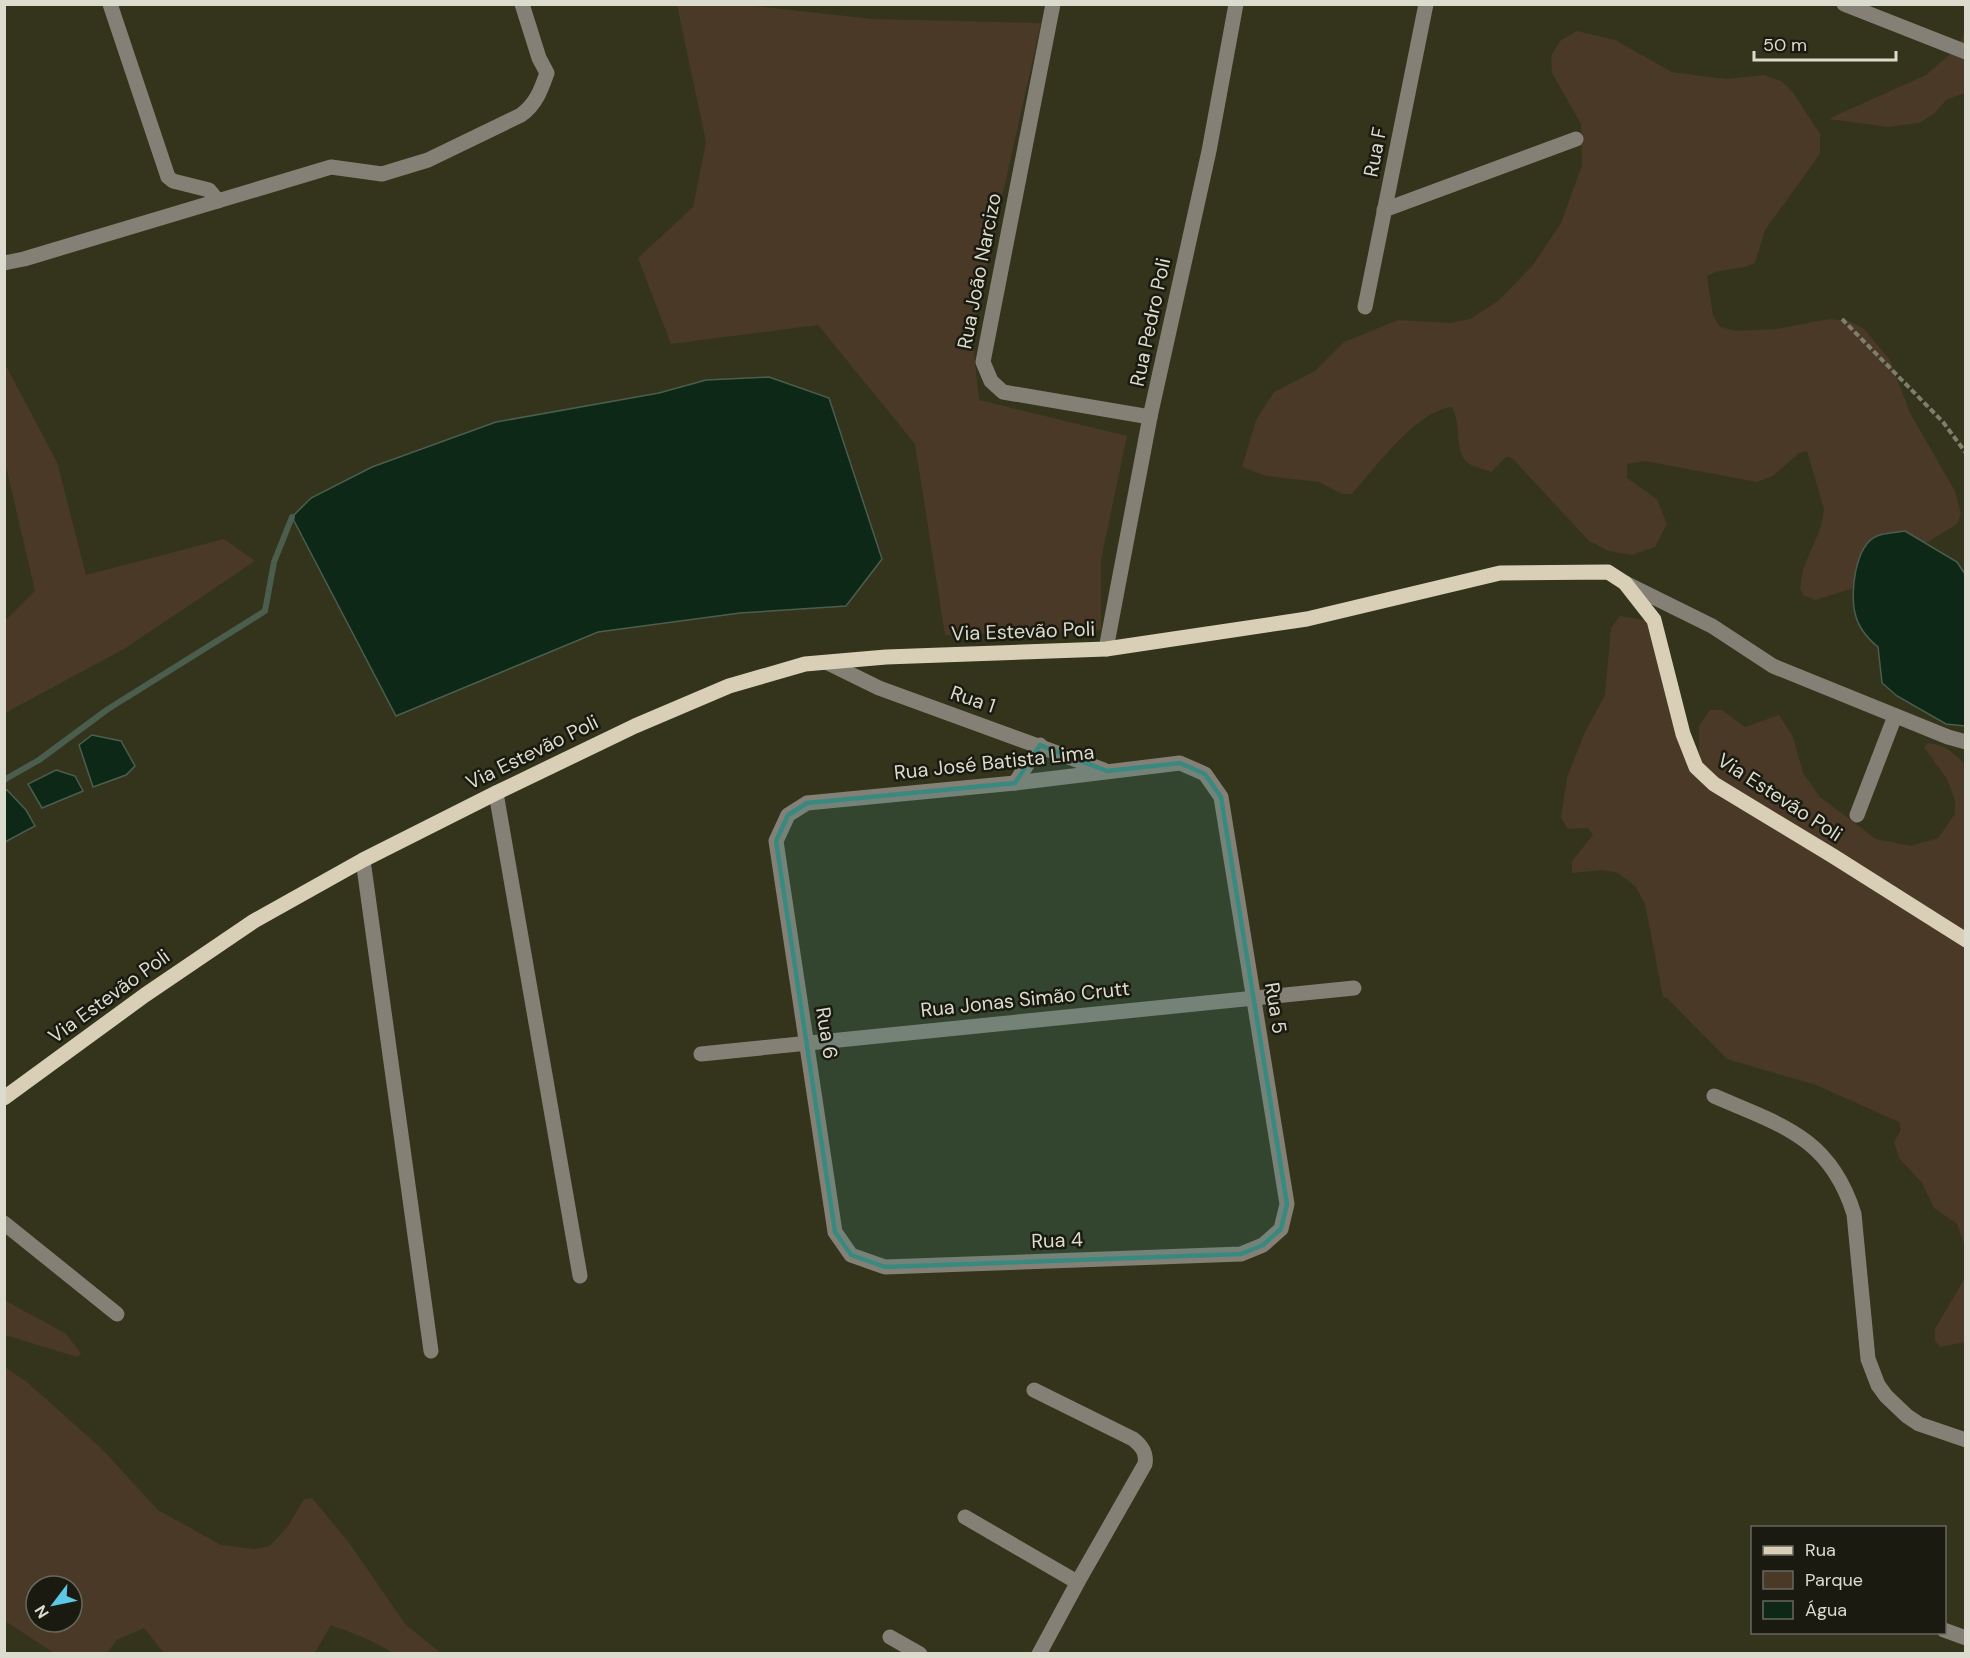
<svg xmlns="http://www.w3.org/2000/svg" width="1970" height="1658" viewBox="0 0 1970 1658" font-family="'DM Sans',sans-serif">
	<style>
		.green { fill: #4a3927; fill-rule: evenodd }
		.water { fill: #0d2817; stroke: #4b5e4e; stroke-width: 1.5 }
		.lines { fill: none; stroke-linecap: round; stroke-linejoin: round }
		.stream { stroke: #4b5e4e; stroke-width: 6 }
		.path { stroke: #7e7f6b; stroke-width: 4; stroke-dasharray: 6 3; stroke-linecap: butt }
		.minor { stroke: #858075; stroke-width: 15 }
		.major { stroke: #d9cfb7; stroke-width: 15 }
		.marked { fill: #388a81; fill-opacity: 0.2; stroke: #388a81; stroke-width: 4.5; stroke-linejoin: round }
		.labels { text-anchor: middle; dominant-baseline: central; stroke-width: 5; stroke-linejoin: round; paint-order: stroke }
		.street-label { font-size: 20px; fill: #dbdcce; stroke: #1a1a10 }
	</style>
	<rect width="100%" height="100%" fill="#33341b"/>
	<g class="green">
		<path d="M677 5H747L873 19 1041 23 972 332 979 400 1127 436 1101 560V630L945 635 915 444 818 325 671 344 638 258 693 207 706 142Z"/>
		<path d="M1577 31 1615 40 1672 72 1726 79 1764 75 1781 81 1792 91 1820 134V154L1765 230 1755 263C1739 271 1723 267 1707 276L1713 315 1719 326 1734 331 1777 329 1829 319 1849 321 1864 329 1890 360 1910 413 1955 491 1961 513 1957 524 1851 589 1815 600 1804 596 1800 589 1803 569 1821 527 1824 509 1807 451 1799 453 1773 476 1757 482 1645 461 1627 464V478L1657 499 1667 524 1655 547 1631 555 1609 551 1589 541 1512 458 1506 457 1491 472C1484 469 1473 467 1468 463 1454 453 1462 425 1452 407 1416 411 1376 467 1352 494H1342L1319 482 1266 476 1242 467 1256 420 1274 392 1315 371 1344 342 1398 320 1450 323 1470 319 1498 301 1533 265 1561 223 1582 165 1581 124 1552 73 1551 56 1560 41Z"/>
		<path d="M1965 32V93L1946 100 1935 113 1919 123 1888 127 1828 119 1926 75 1957 48Z"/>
		<path d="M5 364 57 462 86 575 224 539 255 561 124 649 5 713V621L35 591 5 462Z"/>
		<path d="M1620 616 1645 620 1662 640 1678 733 1699 760V726L1710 710H1722L1745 727 1779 715 1793 737 1803 773 1820 797 1876 839 1911 846 1938 838 1955 814V800L1947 779 1924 747 1928 743C1945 745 1955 753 1966 766L1965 1246 1957 1224 1934 1208 1922 1183 1899 1158 1894 1142 1901 1130 1899 1122 1816 1085 1727 1059 1667 998 1663 997 1645 904 1635 886 1618 873 1603 870 1572 873V861L1593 835 1588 828 1568 829 1561 818 1567 778 1584 734 1605 695 1611 628Z"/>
		<path d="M1965 1278V1342L1941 1347 1935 1341V1329Z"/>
		<path d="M4 1300 65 1333 81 1353 77 1357 5 1335Z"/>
		<path d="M5 1367 28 1383 102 1449 158 1510 221 1545 255 1549 270 1546 288 1526 304 1499 312 1498 347 1540 406 1625 441 1653H394L365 1638 331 1625 314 1654 164 1653 144 1628 117 1640 107 1653H54L5 1621ZM36 1586H72V1622H36Z"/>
	</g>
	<g class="water">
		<path d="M769 377 829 398 882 559 846 606 740 613 598 632 396 716 292 517 311 498 372 467 496 422 659 393 706 380Z"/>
		<path d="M1905 531 1957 562 1965 574V726L1946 724 1897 696 1882 683 1878 647C1867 638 1858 627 1855 613 1850 593 1855 545 1877 536 1885 532 1896 533 1905 531Z"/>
		<path d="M92 735 121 741 135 766 126 775 93 787 79 745Z"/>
		<path d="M56 770 75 776 83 791 42 808 28 784Z"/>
		<path d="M7 790 26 810 35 826 5 842 4 792Z"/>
	</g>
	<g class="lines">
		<path class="stream" d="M4 780 39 760 108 709 265 611 274 562 292 517"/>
		<path class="path" d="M1842 319 1943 422 1966 453"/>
		<g class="minor">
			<path d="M110 4 168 177 173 181 209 190 218 201"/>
			<path d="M1053 4 983 362 991 381 1003 392 1150 417"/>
			<path d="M1844 4 1966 52"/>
			<path d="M1384 210 1576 139"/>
			<path d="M4 263 24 259 331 167 382 174 428 160 521 115C536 104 541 90 547 73L539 58 522 4"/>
			<path d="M1365 307 1426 4"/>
			<path d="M1625 583 1712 626 1773 666 1948 737 1966 742"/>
			<path d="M1106 649 1150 417 1209 151 1236 4"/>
			<path d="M828 663 879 688 1104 770"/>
			<path d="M1180 763 1205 774 1221 797 1287 1204 1281 1229 1263 1245 1241 1254 885 1267 851 1255 835 1232 776 841 788 815 807 803 1015 783Z"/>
			<path d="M1015 783 1040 745"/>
			<path d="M496 793 580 1276"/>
			<path d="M1857 815 1895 716"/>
			<path d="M363 860 431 1351"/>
			<path d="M701 1054 1354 988"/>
			<path d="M1714 1096C1781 1125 1830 1137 1854 1214L1868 1359 1878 1385 1886 1396 1907 1416 1919 1424 1966 1440"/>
			<path d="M4 1223 117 1314"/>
			<path d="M1034 1390 1133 1439C1142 1446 1147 1453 1145 1464L1080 1578 1039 1654"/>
			<path d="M965 1517 1077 1582"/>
			<path d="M1944 1630 1966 1638"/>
			<path d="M890 1637 920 1654"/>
		</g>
		<path class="major" d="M4 1098 145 995 254 921 363 860 496 793 635 726 729 686 805 664 886 657 1106 649 1307 619 1500 573 1608 572 1625 583 1654 620 1683 734 1696 767 1714 784 1833 856 1966 940"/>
	</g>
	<path class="marked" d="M1040 745 1107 771 1180 763 1205 774 1221 797 1287 1204 1281 1229 1263 1245 1241 1254 885 1267 851 1255 835 1232 776 841 788 815 807 803 1015 783Z"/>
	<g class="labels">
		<g class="street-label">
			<text transform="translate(1375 152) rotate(-79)">Rua F</text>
			<text transform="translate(979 271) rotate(-79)">Rua João Narcizo</text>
			<text transform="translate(1150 322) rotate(-78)">Rua Pedro Poli</text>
			<text transform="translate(1023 631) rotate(-2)">Via Estevão Poli</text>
			<text transform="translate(973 699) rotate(19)">Rua 1</text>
			<text transform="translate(532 752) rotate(-26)">Via Estevão Poli</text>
			<text transform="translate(994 762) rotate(-6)">Rua José Batista Lima</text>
			<text transform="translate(1780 797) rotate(33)">Via Estevão Poli</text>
			<text transform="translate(109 996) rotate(-36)">Via Estevão Poli</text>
			<text transform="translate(1025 999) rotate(-6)">Rua Jonas Simão Crutt</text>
			<text transform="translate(1276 1008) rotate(81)">Rua 5</text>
			<text transform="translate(827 1033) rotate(81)">Rua 6</text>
			<text transform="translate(1057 1240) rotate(-2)">Rua 4</text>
		</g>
	</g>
	<rect width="1970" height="1658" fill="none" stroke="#dbdcce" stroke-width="12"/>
	<rect x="1751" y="1526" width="195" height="108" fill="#1a1a10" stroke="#67685c" stroke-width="1.5"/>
	<rect x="1763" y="1546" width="30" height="9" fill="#d9cfb7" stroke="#67685c" stroke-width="1.5"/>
	<text x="1805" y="1556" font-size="18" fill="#dbdcce">Rua</text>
	<rect x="1763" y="1571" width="30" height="18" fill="#4a3927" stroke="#67685c" stroke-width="1.5"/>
	<text x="1805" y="1586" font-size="18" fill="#dbdcce">Parque</text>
	<rect x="1763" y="1601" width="30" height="18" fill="#0d2817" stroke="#67685c" stroke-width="1.5"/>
	<text x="1805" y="1616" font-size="18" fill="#dbdcce">Água</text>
	<g transform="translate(54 1604) rotate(238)"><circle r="28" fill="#1a1a10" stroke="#67685c" stroke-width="1.5"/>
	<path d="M0-4.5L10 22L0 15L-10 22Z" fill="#5bc8e6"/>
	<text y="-9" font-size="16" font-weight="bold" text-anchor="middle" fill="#dbdcce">N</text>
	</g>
	<path d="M1754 51v9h142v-9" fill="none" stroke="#dbdcce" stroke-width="3"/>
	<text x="1763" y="51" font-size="18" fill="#dbdcce" stroke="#1a1a10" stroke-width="4.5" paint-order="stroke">50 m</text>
</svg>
